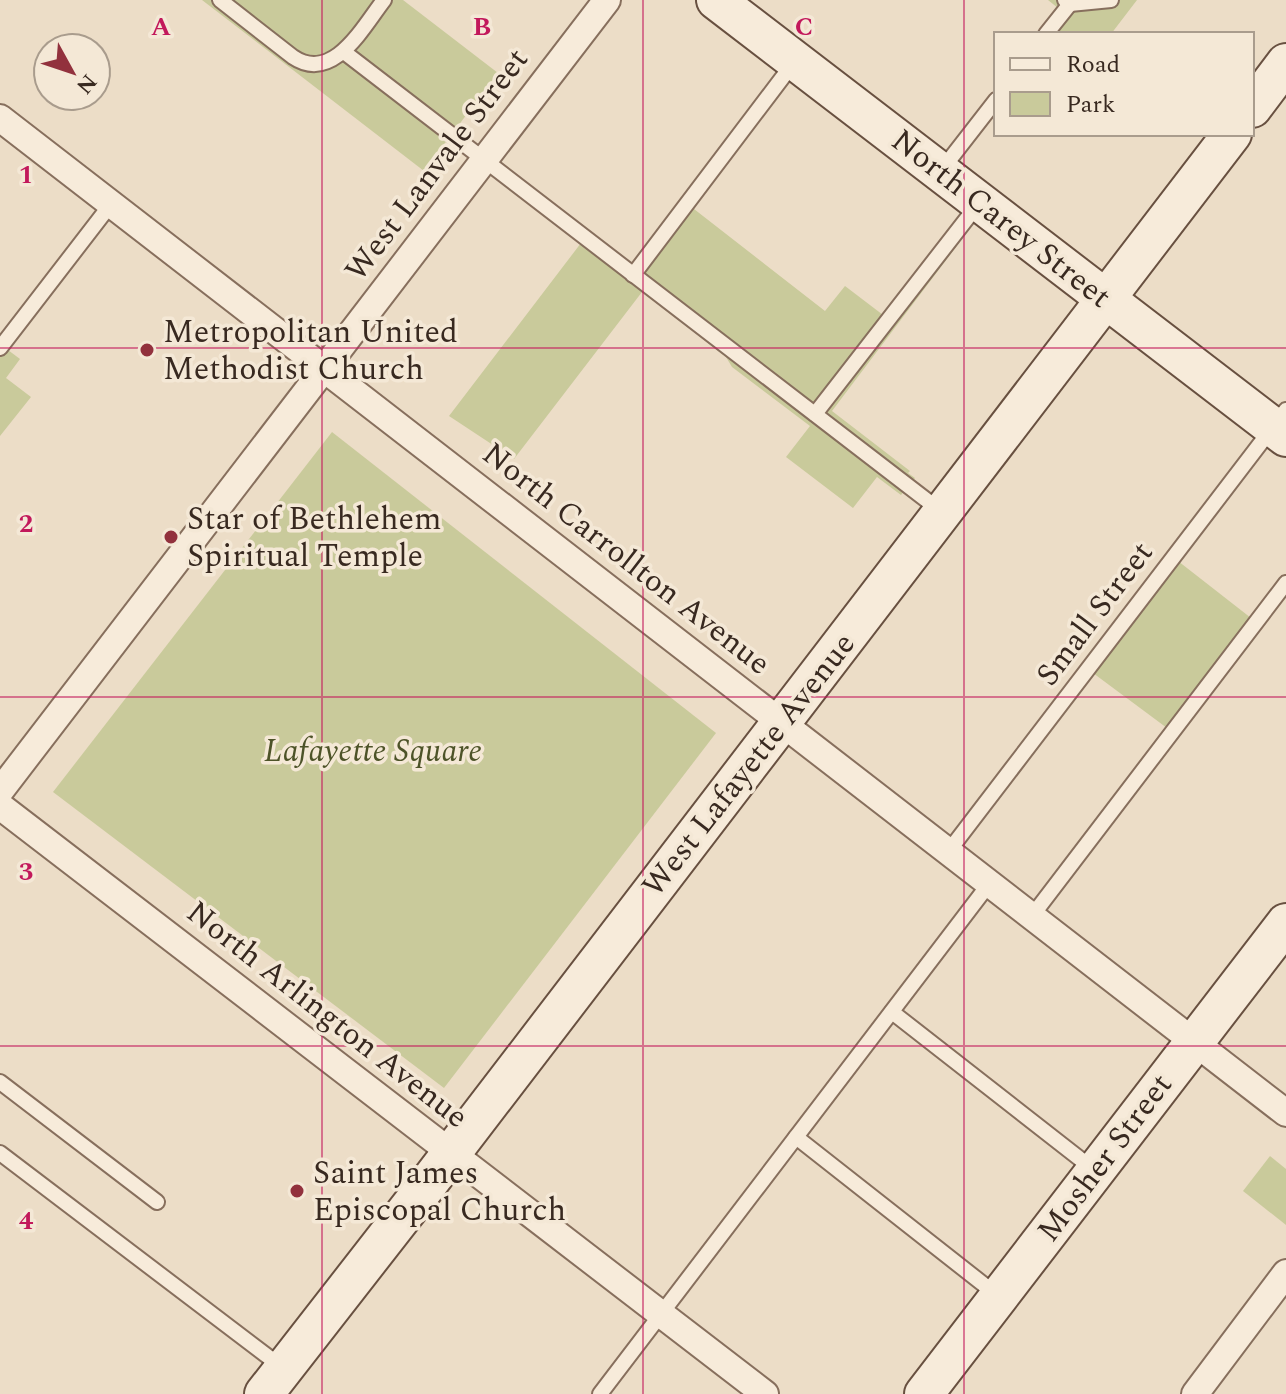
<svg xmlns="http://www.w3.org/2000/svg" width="1286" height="1394" viewBox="0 0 1286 1394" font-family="Spectral,serif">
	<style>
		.green { fill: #c9ca9b }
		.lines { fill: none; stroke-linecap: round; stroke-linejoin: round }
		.lane-casing { stroke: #876f5d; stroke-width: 18 }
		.street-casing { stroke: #876f5d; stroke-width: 30 }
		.secondary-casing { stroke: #685040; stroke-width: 42 }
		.lane { stroke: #f7ebda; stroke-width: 14 }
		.street { stroke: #f7ebda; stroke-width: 26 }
		.secondary { stroke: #f7ebda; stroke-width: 38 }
		.grid { fill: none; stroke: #c2185b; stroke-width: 2; stroke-opacity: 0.55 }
		.poi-dot { fill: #92313d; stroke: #f4e8d6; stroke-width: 3 }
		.labels { text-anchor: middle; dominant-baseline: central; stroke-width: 7; stroke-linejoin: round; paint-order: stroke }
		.street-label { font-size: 32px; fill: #382920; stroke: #f4e8d6 }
		.poi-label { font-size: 32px; fill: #382920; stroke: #f4e8d6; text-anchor: start }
		.park-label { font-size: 32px; font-style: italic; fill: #4d5328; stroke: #f4e8d6 }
		.grid-label { font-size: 26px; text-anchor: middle; font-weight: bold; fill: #c2185b; stroke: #f4e8d6; stroke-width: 7; stroke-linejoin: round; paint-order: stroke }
	</style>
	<rect width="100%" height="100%" fill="#ecddc7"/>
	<g class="green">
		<path d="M202 0H403L498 73 424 171Z"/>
		<path d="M1048 0H1137L1111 34H1038L1058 8Z"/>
		<path d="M764 93 694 209 825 311 845 286 887 318 951 235 959 243 832 411 910 471 908 473 915 478 901 495 877 477 853 508 786 457 810 426 732 367 726 357 642 292 514 459 449 416 581 243 624 277Z"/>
		<path d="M0 344 20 359 6 378 31 397 0 436Z"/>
		<path d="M332 432 716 733 444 1088 53 792Z"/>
		<path d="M1178 561 1251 618 1167 728 1093 673Z"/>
		<path d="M1270 1156 1286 1169V1225L1243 1191Z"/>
	</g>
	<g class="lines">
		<defs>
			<g id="lane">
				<path d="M220 0 293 57C333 84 363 27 384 0"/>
				<path d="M1065 0 1070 4 1111 0"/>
				<path d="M1046 34 1070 4"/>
				<path d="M344 52 942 512"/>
				<path d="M940 172 996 100"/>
				<path d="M633 275 795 61"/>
				<path d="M0 348 111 204"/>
				<path d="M815 414 979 203"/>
				<path d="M948 852 1286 410"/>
				<path d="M1032 916 1286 583"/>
				<path d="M892 1012 1093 1169"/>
				<path d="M0 1082 157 1202"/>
				<path d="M796 1137 997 1295"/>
				<path d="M0 1153 283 1368"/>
				<path d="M600 1394 989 884"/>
			</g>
			<g id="street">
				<path d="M0 118 1286 1113"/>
				<path d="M0 791 607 0"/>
				<path d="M0 806 765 1394"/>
				<path d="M1195 1394 1286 1273"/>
			</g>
			<g id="secondary">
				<path d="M716 0 1286 437"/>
				<path d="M1252 108 1286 63"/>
				<path d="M264 1394 430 1181 1232 134"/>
				<path d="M924 1394 1286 923"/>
			</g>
		</defs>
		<use href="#lane" class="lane-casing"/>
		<use href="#street" class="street-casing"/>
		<use href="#secondary" class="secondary-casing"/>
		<use href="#lane" class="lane"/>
		<use href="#street" class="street"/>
		<use href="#secondary" class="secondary"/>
	</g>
	<path class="grid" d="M322 0V1394M643 0V1394M964 0V1394M0 348H1286M0 697H1286M0 1046H1286"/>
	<g class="poi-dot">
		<circle cx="147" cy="350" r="8"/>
		<circle cx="171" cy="537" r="8"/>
		<circle cx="297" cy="1191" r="8"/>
	</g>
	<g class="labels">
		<g class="street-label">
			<text transform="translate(437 165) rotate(-53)">West Lanvale Street</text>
			<text transform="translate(1001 219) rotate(38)">North Carey Street</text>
			<text transform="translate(626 559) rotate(38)">North Carrollton Avenue</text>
			<text transform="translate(1095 614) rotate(-53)">Small Street</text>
			<text transform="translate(749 765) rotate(-52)">West Lafayette Avenue</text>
			<text transform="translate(327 1015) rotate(38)">North Arlington Avenue</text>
			<text transform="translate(1105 1158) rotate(-53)">Mosher Street</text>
		</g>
		<g class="poi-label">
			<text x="163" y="332">Metropolitan United<tspan x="163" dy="37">Methodist Church</tspan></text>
			<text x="187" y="519">Star of Bethlehem<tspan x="187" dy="37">Spiritual Temple</tspan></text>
			<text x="313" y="1173">Saint James<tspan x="313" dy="37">Episcopal Church</tspan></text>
		</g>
		<g class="park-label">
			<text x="373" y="751">Lafayette Square</text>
		</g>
	</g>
	<g class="grid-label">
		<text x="161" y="35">A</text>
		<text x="482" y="35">B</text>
		<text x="804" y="35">C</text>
		<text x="26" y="183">1</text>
		<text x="26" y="532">2</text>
		<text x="26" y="880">3</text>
		<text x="26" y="1229">4</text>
	</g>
	<rect x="994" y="32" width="260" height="104" fill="#f4e8d6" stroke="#a99c8d" stroke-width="2"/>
	<rect x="1010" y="58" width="40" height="12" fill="#f7ebda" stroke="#a99c8d" stroke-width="2"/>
	<text x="1066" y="72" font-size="24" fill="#382920">Road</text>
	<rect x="1010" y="92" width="40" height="24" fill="#c9ca9b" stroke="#a99c8d" stroke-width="2"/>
	<text x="1066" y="112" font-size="24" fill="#382920">Park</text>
	<g transform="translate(72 72) rotate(130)"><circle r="38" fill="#f4e8d6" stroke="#a99c8d" stroke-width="2"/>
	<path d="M0-6L14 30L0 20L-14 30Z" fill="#92313d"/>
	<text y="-12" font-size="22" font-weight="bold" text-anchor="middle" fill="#382920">N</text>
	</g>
</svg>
